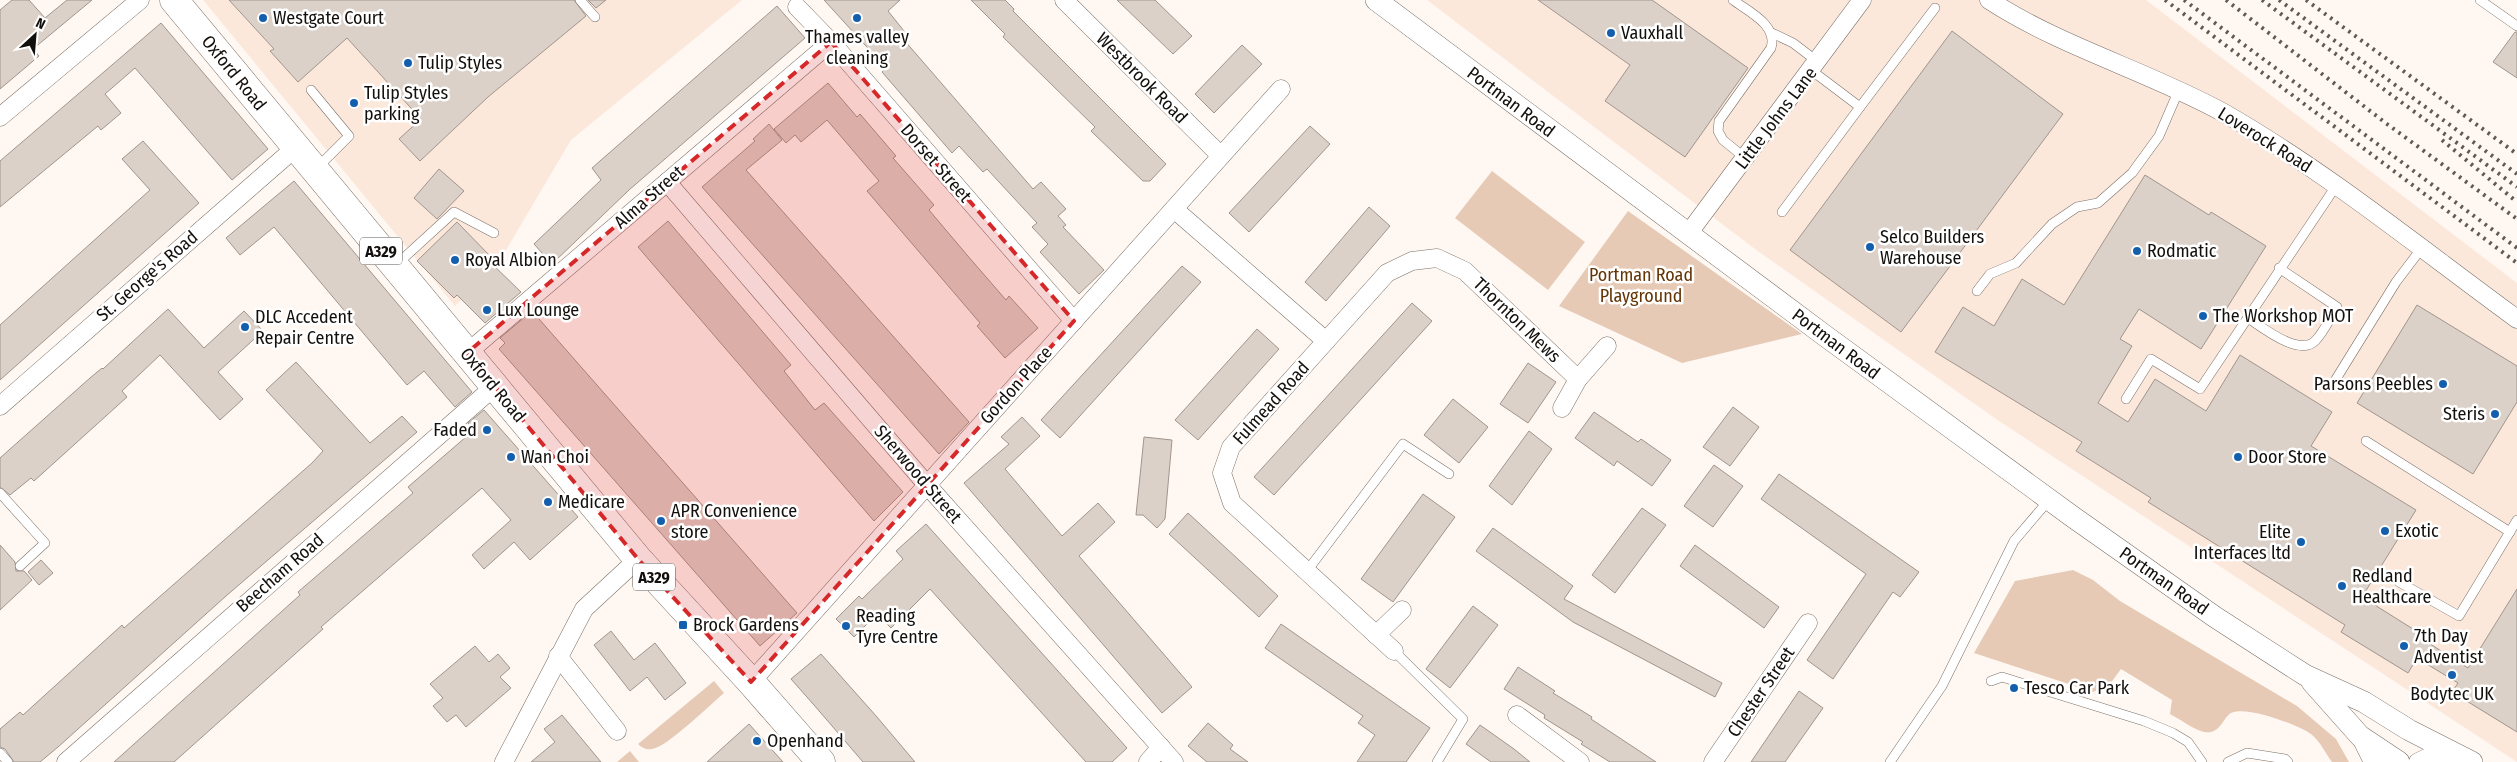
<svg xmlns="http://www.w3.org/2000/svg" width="2517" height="762" viewBox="0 0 2517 762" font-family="'Fira Sans Condensed',sans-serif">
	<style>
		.built { fill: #fbe8db }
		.green { fill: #e6cab6 }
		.building { fill: #dcd1c8; stroke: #a0958d }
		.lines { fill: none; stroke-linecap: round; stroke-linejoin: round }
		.service-casing { stroke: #7a7068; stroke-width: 10 }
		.minor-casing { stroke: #7a7068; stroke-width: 19 }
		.tertiary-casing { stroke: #7a7068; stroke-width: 22 }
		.primary-casing { stroke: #7a7068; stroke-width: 29 }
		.service { stroke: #fff; stroke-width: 9 }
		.minor { stroke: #fff; stroke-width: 18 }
		.tertiary { stroke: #fff; stroke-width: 21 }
		.primary { stroke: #fff; stroke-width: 28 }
		.rail { stroke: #5f5a56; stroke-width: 4; stroke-dasharray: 2.5 5; stroke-linecap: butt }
		.marked { fill: #d62828; fill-opacity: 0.2; stroke: #d62828; stroke-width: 4; stroke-dasharray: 10 6; stroke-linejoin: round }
		.poi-dot { fill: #135fae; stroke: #fff; stroke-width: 2 }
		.labels { text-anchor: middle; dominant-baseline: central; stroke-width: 5; stroke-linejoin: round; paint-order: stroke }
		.shield { fill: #fff; stroke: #5a5755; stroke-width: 1 }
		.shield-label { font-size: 16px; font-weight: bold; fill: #130f0c }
		.poi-label { font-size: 18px; fill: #130f0c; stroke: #fff; text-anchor: start }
		.street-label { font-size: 18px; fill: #130f0c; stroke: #fff }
		.park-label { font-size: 18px; fill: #633505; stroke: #fff }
	</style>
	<rect width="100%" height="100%" fill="#fff8f2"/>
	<g class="built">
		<path d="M203 0H742L571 140 502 257 455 306Z"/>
		<path d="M1427 0H2146L2517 283V762L1996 419 1755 249Z"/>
	</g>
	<g class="green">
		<path d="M1492 171 1585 242 1548 290 1455 218Z"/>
		<path d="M1628 211 1802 334 1682 363 1559 306Z"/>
		<path d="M2073 570 2093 580 2120 601 2297 706 2336 739 2349 762H2332C2326 754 2320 741 2311 734 2298 725 2246 705 2231 713 2222 719 2220 735 2204 732 2194 730 2180 719 2170 714L2172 700 2121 669 2110 684 2093 692 1974 653 2015 581Z"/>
		<path d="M714 681 724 693C711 704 666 748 652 749 646 750 642 748 638 744Z"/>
		<path d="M630 751 639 762H617Z"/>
	</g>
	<g class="building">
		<path d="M12 0H29L45 18 67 0H92L33 49 39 56 0 89V10Z"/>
		<path d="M229 0H574L586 16 488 97 420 161 399 139 421 119 347 38 298 82 270 51 274 49Z"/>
		<path d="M588 0H606L596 8Z"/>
		<path d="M824 0H900L888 11 908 36 904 40 1033 189 1041 182 1066 209 1058 216 1066 225 1063 227 1104 270 1079 294 1040 252 1048 244 1032 227 1037 223 987 169 983 172 959 146 952 153 882 72 886 68Z"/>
		<path d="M971 0H1005L1014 9 1013 11 1166 164 1150 181H1143L1091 131 1095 127 1003 37 1005 34Z"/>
		<path d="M1117 0H1155L1192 36 1173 54Z"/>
		<path d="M1538 0H1652L1748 68 1685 157 1605 101 1630 65Z"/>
		<path d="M777 6 805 38 629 190 552 264 534 244 601 180 592 168Z"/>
		<path d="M161 23 268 149 232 180 135 68 105 94 121 113 101 130 98 126 0 207V161Z"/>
		<path d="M1952 31 2063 114 1901 332 1790 250Z"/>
		<path d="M2515 32H2517V78L2493 62Z"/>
		<path d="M1242 45 1262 64 1214 113 1195 94Z"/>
		<path d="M828 83 857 117 860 114 896 156 893 158 934 205 929 210 967 255 1006 300 1009 296 1038 328 1005 358 977 326 980 323 867 191 879 181 827 120 801 142 795 135 786 143 774 129Z"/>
		<path d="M769 124 782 140 746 170 969 422 939 454 702 187 755 141 753 139Z"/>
		<path d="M1310 126 1330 144 1249 232 1229 213Z"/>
		<path d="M143 141 199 203 0 380V325L150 190 122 159Z"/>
		<path d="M439 169 464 191 437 219 414 198Z"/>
		<path d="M2145 175 2209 215 2211 212 2266 246 2201 349 2139 309 2120 339 2132 346 2098 403 2128 422 2155 379 2206 411 2240 355 2332 412 2311 446 2416 510 2362 597 2429 639 2427 642 2468 668 2517 589V732L2452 692 2458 683 2417 658 2408 673 2341 632 2345 625 2148 502 2151 498 2076 451 2082 442 1935 352 1963 307 1994 326 2022 279 2064 305Z"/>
		<path d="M294 181 472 392 455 407 424 371 407 385 274 227 240 255 226 238Z"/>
		<path d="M1369 207 1390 226 1326 301 1305 282Z"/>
		<path d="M668 221 791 365 784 371 815 410 824 403 903 492 874 521 638 247Z"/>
		<path d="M457 222 493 259 490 262 521 292 485 323 457 295 454 298 417 261Z"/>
		<path d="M1182 266 1201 282 1060 438 1041 420Z"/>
		<path d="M1412 303 1432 321 1274 495 1254 477Z"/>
		<path d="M2417 305 2517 366V402L2473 474 2357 403Z"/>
		<path d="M168 309 204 348 244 311 263 331 218 372 243 399 220 420 160 355 122 391 127 397 34 481 31 478 10 495 0 487V458L90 378 102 368 103 369Z"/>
		<path d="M532 311 797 613 760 646 499 349 505 343 500 338Z"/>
		<path d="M1257 329 1279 349 1198 440 1175 420Z"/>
		<path d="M296 362 370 443 402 416 417 432 226 596 58 747 40 762H14L5 749 0 747V729L20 712 23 715 122 625 124 628 312 463 323 451 266 390Z"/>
		<path d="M1528 363 1556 382 1528 423 1500 404Z"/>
		<path d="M1453 399 1488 427 1459 463 1424 435Z"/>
		<path d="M1733 407 1759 427 1730 466 1703 447Z"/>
		<path d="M484 410 578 517 530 560 514 542 484 569 472 555 511 520 482 488 321 627 323 629 174 762H114L300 595 298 592 413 493 408 487 474 430 468 423Z"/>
		<path d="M1594 412 1638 442 1641 439 1671 460 1652 486 1617 461 1614 466 1575 438Z"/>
		<path d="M1022 417 1040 436 1005 469 1062 536 1098 503 1115 522 1079 556 1192 687 1162 713 964 483 1009 444 1001 437Z"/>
		<path d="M1529 431 1552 449 1512 505 1489 486Z"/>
		<path d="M1144 437 1172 440 1165 519 1157 528 1143 515H1136Z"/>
		<path d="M1714 465 1743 486 1713 527 1684 506Z"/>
		<path d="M1779 474 1919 572 1900 597 1893 592 1833 679 1807 660 1866 574 1761 499Z"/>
		<path d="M1423 494 1455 517 1393 602 1361 579Z"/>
		<path d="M1642 508 1666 525 1615 593 1592 575Z"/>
		<path d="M1188 513 1278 596 1259 617 1169 534Z"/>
		<path d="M926 524 1127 748 1112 762H1086L930 589 891 628 877 614 854 637 836 619 859 596 862 599 903 559 896 551Z"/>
		<path d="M1493 528 1573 586 1564 599 1722 683 1715 697 1573 622 1476 551Z"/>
		<path d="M0 545 15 562 16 571H24L32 580 0 610Z"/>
		<path d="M1695 545 1779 607 1764 628 1680 566Z"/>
		<path d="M41 560 53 573 39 585 28 572Z"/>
		<path d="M1473 606 1498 625 1450 688 1426 669Z"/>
		<path d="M1281 624 1430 728 1406 762H1357L1375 735 1358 723 1363 716 1265 648Z"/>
		<path d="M611 631 634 660 655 643 686 683 665 700 647 677 630 691 594 645Z"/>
		<path d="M475 646 489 662 498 654 510 668 500 677 511 688 466 727 456 715 447 722 433 706 443 698 430 684Z"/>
		<path d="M821 654 877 717 915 762H863L814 705 791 679Z"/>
		<path d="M1518 667 1555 691 1553 693 1592 717 1591 719 1656 762H1610L1581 744 1583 742 1544 718 1545 715 1504 689Z"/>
		<path d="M1799 691 1823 708 1785 762H1751Z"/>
		<path d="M562 715 601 762H531L555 742 544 729Z"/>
		<path d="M1208 723 1233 745 1230 749 1248 762H1207L1188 746Z"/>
		<path d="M749 724 783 762H707Z"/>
		<path d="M1480 725 1514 749 1530 762H1491L1466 744Z"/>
	</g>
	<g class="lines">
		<defs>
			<g id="service">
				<path d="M580 0 595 17"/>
				<path d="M1733 0C1749 12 1778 25 1771 48L1719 121 1718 131 1723 140 1745 158"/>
				<path d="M2480 0 2517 26"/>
				<path d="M1772 33 1793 43 1818 62"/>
				<path d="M1811 70 1860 107 1935 8"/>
				<path d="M311 90 349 136 318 167"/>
				<path d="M1782 212 1860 107"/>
				<path d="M396 265 454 212 494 233"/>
				<path d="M1977 291 1990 274 2016 263 2052 224 2077 207 2098 203 2132 173 2159 136 2178 92"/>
				<path d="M2248 318C2262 327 2299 357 2315 341 2324 332 2330 318 2337 307L2279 268"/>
				<path d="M2336 379 2396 282 2421 249"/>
				<path d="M2126 399 2151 359 2200 389 2336 186"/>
				<path d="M2366 441 2510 532"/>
				<path d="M0 493 45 543 20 566"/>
				<path d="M1307 571 1403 444 1449 474"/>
				<path d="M2399 582 2459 616 2517 520"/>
				<path d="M1394 651 1463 719 1437 762"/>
				<path d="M1991 681 2002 677 2144 721 2173 733 2188 742 2202 762"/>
				<path d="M0 753 8 762"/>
				<path d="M1890 762 1942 686 2014 541 2049 500"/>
				<path d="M2228 762 2247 753 2285 759 2288 762"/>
			</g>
			<g id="minor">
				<path d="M1064 0 1221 156"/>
				<path d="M1989 0C2063 48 2148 71 2224 113 2327 172 2421 249 2517 319"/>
				<path d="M797 7 831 42 1074 321"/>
				<path d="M0 117 140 0"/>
				<path d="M667 182 927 485 1174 762"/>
				<path d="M1174 209 1326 341 1231 447 1222 473 1232 503 1394 651"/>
				<path d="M1688 234 1862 0"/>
				<path d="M1326 341 1387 273 1412 261 1437 258 1465 271 1578 379"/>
				<path d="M467 353 831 42"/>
				<path d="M0 406 295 148"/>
				<path d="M1562 408 1578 379 1607 346"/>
				<path d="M1376 635 1402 610"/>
				<path d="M558 656 617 731"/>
				<path d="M751 682 1281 89"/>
				<path d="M1517 715 1580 762"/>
				<path d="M2360 736 2373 762"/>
				<path d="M66 762 495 386"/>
				<path d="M504 762 584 609 638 559"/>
				<path d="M1148 762 1161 747"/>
				<path d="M1713 762 1808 623"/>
				<path d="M2418 762 2433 755 2451 753 2454 759"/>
			</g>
			<g id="tertiary">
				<path d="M1376 0 1824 335 2073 517 2215 617 2305 675 2364 702 2409 730 2472 762"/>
				<path d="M2312 682 2360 736 2399 762"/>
			</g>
			<path id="primary" d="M174 0 638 559 751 682 821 762"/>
		</defs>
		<use href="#service" class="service-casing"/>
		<use href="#minor" class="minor-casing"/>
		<use href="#tertiary" class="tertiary-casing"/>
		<use href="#primary" class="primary-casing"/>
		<use href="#service" class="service"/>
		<use href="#minor" class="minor"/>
		<use href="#tertiary" class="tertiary"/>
		<use href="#primary" class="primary"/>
		<g class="rail">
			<path d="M2165 0 2517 263"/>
			<path d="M2184 0 2517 248"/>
			<path d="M2226 0 2387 124 2517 219"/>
			<path d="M2262 0 2517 187"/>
			<path d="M2279 0 2517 174"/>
			<path d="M2306 0 2517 154"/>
			<path d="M2442 140 2517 202"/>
		</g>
	</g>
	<path class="marked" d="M831 42 1074 321 751 682 638 559 467 353Z"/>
	<g class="poi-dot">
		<circle cx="263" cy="18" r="5"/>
		<circle cx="857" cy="18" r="5"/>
		<circle cx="1611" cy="33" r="5"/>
		<circle cx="408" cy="63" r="5"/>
		<circle cx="354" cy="103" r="5"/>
		<circle cx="1870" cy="247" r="5"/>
		<circle cx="2137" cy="251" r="5"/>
		<circle cx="455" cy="260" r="5"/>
		<circle cx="487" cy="310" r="5"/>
		<circle cx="2203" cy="316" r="5"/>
		<circle cx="245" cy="327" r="5"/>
		<circle cx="2443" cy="384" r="5"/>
		<circle cx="2495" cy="414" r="5"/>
		<circle cx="487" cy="430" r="5"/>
		<circle cx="511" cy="457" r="5"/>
		<circle cx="2238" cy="457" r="5"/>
		<circle cx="548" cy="502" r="5"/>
		<circle cx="661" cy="521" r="5"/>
		<circle cx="2385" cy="531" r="5"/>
		<circle cx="2301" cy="542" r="5"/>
		<circle cx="2342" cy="586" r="5"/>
		<rect x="678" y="620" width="10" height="10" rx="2.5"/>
		<circle cx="846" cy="626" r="5"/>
		<circle cx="2404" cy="646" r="5"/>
		<circle cx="2452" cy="675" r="5"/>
		<circle cx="2014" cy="688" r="5"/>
		<circle cx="757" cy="741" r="5"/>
	</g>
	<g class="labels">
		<g class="shield">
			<rect x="360" y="237.5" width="42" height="27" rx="4"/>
			<rect x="633" y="563.5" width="42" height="27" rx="4"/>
		</g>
		<g class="shield-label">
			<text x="381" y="251">A329</text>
			<text x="654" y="577">A329</text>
		</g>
		<g class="poi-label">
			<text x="273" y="18">Westgate Court</text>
			<text x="1621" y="33">Vauxhall</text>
			<text x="857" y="37" text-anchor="middle">Thames valley<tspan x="857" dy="21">cleaning</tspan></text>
			<text x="418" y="63">Tulip Styles</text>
			<text x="364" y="93">Tulip Styles<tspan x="364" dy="21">parking</tspan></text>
			<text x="1880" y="237">Selco Builders<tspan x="1880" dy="21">Warehouse</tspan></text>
			<text x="2147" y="251">Rodmatic</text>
			<text x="465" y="260">Royal Albion</text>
			<text x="497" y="310">Lux Lounge</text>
			<text x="2213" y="316">The Workshop MOT</text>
			<text x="255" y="317">DLC Accedent<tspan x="255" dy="21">Repair Centre</tspan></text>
			<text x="2433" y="384" text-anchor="end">Parsons Peebles</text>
			<text x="2485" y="414" text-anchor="end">Steris</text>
			<text x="477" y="430" text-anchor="end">Faded</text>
			<text x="521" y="457">Wan Choi</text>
			<text x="2248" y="457">Door Store</text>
			<text x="558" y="502">Medicare</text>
			<text x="671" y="511">APR Convenience<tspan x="671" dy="21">store</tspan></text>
			<text x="2395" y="531">Exotic</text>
			<text x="2291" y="532" text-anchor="end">Elite<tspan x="2291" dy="21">Interfaces ltd</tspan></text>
			<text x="2352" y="576">Redland<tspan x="2352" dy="21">Healthcare</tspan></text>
			<text x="856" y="616">Reading<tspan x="856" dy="21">Tyre Centre</tspan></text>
			<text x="693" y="625">Brock Gardens</text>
			<text x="2414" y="636">7th Day<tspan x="2414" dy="21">Adventist</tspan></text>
			<text x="2024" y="688">Tesco Car Park</text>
			<text x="2452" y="694" text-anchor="middle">Bodytec UK</text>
			<text x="767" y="741">Openhand</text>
		</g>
		<g class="street-label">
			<text transform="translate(234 73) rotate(51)">Oxford Road</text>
			<text transform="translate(1142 78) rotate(45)">Westbrook Road</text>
			<text transform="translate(1511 102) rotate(37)">Portman Road</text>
			<text transform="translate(1776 118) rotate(-53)">Little Johns Lane</text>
			<text transform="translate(2265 140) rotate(32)">Loverock Road</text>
			<text transform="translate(936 163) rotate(49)">Dorset Street</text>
			<text transform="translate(649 197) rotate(-41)">Alma Street</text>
			<text transform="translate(147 276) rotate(-41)">St. George's Road</text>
			<text transform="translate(1517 320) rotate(44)">Thornton Mews</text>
			<text transform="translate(1836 344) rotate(37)">Portman Road</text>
			<text transform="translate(493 385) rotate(50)">Oxford Road</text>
			<text transform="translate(1016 385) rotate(-48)">Gordon Place</text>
			<text transform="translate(1271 403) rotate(-48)">Fulmead Road</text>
			<text transform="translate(918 474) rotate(49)">Sherwood Street</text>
			<text transform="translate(280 573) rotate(-41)">Beecham Road</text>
			<text transform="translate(2164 581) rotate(35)">Portman Road</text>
			<text transform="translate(1761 692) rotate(-56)">Chester Street</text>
		</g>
		<g class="park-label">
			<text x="1641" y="275">Portman Road<tspan x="1641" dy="21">Playground</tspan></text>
		</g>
	</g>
	<g transform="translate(35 35) rotate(26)" stroke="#ffffff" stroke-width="4" paint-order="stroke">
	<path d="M0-4L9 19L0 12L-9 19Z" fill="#130f0c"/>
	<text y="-8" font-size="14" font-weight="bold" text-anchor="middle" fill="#130f0c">N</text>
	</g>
</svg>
